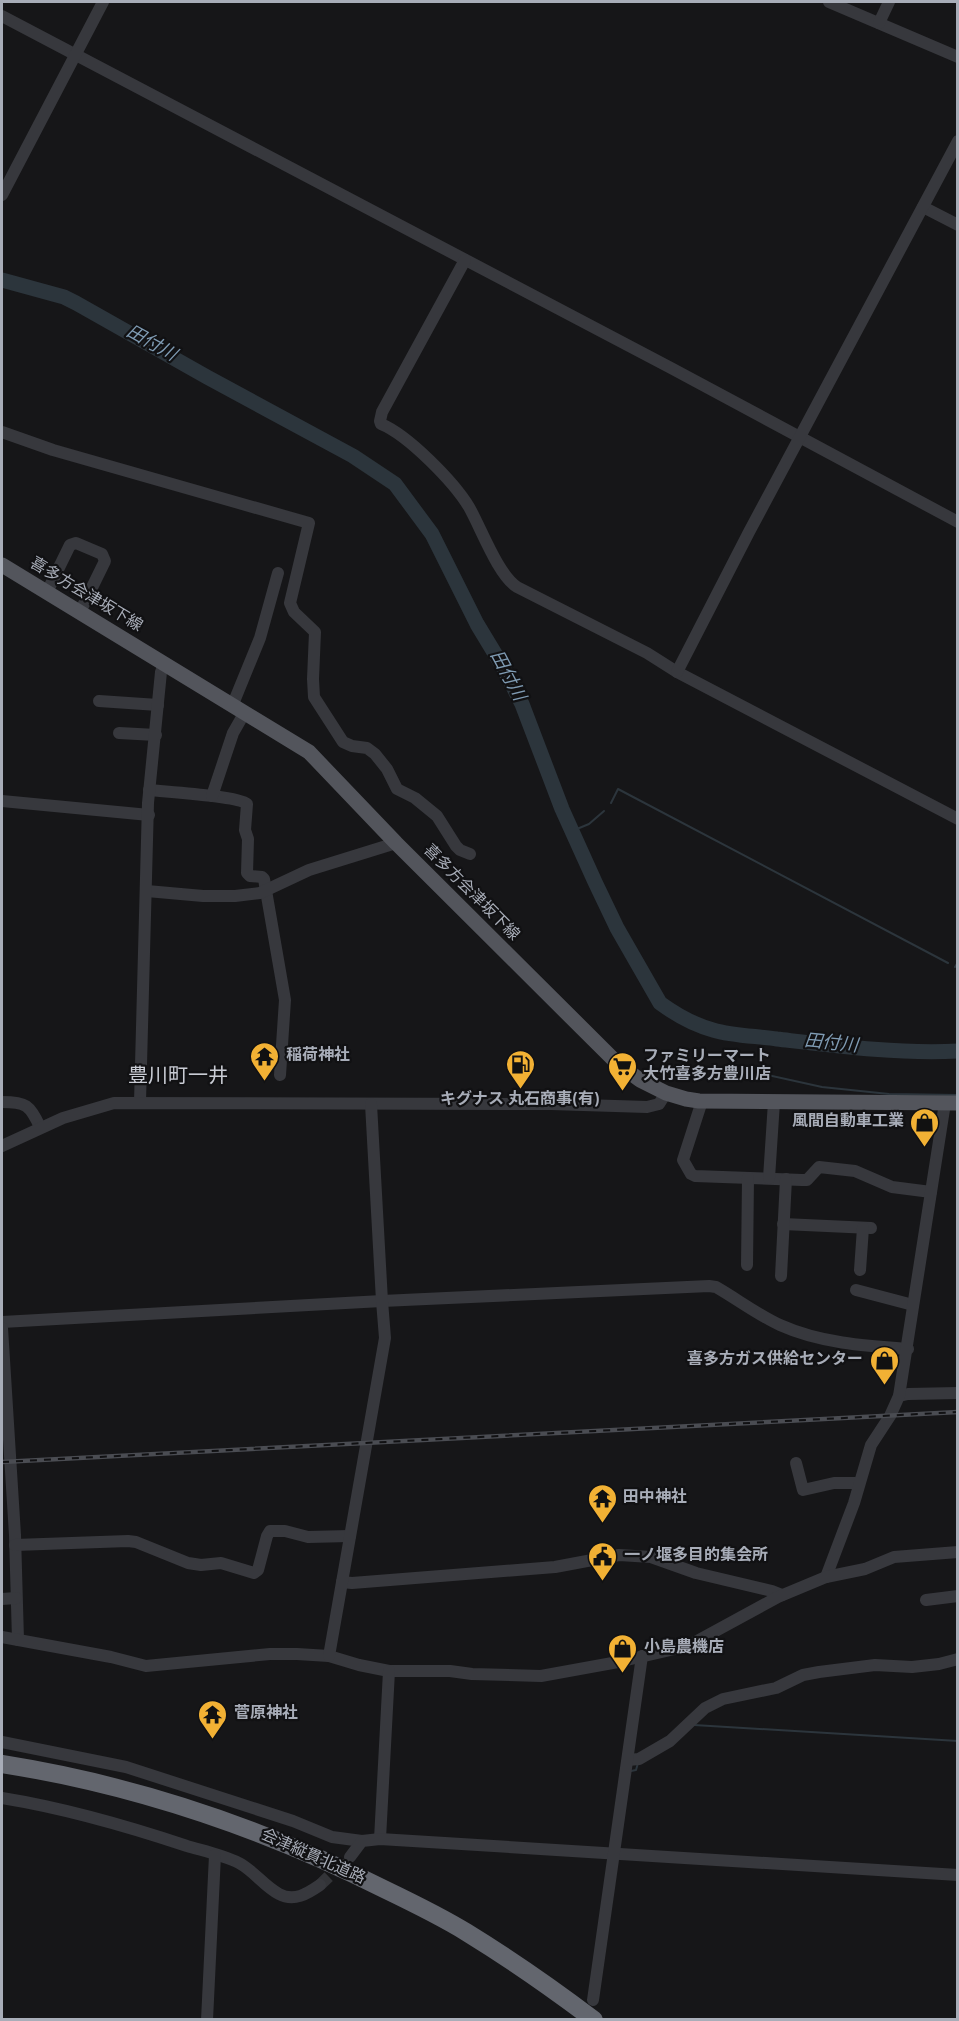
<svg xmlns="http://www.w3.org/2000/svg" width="959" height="2021" viewBox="0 0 959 2021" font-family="Overpass,'Noto Sans JP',sans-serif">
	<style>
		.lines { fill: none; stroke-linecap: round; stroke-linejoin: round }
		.stream { stroke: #2c353c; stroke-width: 2 }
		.river { stroke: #2c353c; stroke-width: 15 }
		.minor-tunnel { stroke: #333438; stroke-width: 12; stroke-dasharray: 12 6; stroke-linecap: butt }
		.minor { stroke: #37383d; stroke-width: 12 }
		.major { stroke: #53555c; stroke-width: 15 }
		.highway { stroke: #63666e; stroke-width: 18 }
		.rail-casing { stroke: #4a4c52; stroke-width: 4.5 }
		.rail { stroke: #111113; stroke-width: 2; stroke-dasharray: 7; stroke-linecap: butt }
		.labels { text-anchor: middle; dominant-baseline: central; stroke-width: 4.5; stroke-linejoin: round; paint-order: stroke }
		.street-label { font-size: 16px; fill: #a8adb8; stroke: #111113 }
		.poi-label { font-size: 16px; font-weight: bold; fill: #a8adb8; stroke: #111113; text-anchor: start }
		.water-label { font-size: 18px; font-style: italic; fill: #7f9bb3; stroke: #111113 }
		.quarter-label { font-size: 20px; fill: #c9ccd4; stroke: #111113 }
	</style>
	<rect width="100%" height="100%" fill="#161618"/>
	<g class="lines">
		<g class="stream">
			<path d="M611 803 618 789 948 963"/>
			<path d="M572 831 589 824 604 811"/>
			<path d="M955 967 958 962"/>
			<path d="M712 1068 741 1069 822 1087 889 1094 958 1095"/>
			<path d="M694 1725 958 1741"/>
			<path d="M631 1771 636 1770 638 1763"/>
		</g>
		<path class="river" d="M2 280 64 297 76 303 207 377 353 456 395 484 432 534 477 624 503 667 522 704 562 809 595 882 617 928 660 1003C675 1014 695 1025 713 1030 733 1036 757 1036 777 1039 837 1046 898 1054 958 1051"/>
		<path class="minor-tunnel" d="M320 1885 342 1864"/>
		<g class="minor">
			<path d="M829 2 958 57"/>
			<path d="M2 16 671 368 958 522"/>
			<path d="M879 23 889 2"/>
			<path d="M2 195 103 2"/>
			<path d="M923 207 958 225"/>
			<path d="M465 260 382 412 380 421 381 424C408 435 454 482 469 507 481 528 498 575 517 587L647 653 677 672 958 819"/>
			<path d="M2 432 53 450 309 523 290 603 294 612 315 632 313 679 314 697 343 742 352 746 367 748 375 754 387 769 397 789 415 798 437 816 456 846 460 850 470 854"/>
			<path d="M47 592 70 545 76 543 102 554 105 561 80 612"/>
			<path d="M677 672 749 532 958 141"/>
			<path d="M99 701 158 705"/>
			<path d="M233 704 260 638 278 573"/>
			<path d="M119 733 156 735"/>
			<path d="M149 790C167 792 238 796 247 804L245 830 248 839 247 873 250 876 262 877 264 879 285 1000 280 1075"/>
			<path d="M212 796 233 733 245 712"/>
			<path d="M2 801 149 815"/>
			<path d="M147 891 203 896H235L260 893 309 870 396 843"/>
			<path d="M702 1101 683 1160 691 1174 695 1176 802 1180H807L819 1167 855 1171 892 1187 931 1192"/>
			<path d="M2 1102C26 1102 30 1105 40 1127"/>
			<path d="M140 1102 148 803 161 672 164 664"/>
			<path d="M2 1146 63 1118 114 1103 551 1104 647 1107 659 1104 666 1093"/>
			<path d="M769 1178 774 1102"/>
			<path d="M783 1224 871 1228"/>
			<path d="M747 1265 748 1178"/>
			<path d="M860 1270 863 1228"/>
			<path d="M781 1276 786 1179"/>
			<path d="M856 1290 913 1305"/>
			<path d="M2 1322 382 1301 709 1286 716 1287C737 1299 758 1315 780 1325 820 1343 865 1346 908 1349"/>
			<path d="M2 1328 15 1535 18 1640"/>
			<path d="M899 1396 908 1394 958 1393"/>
			<path d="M796 1463 803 1490 834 1483H859"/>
			<path d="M15 1545 128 1541 136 1542 188 1563 201 1565 221 1563 254 1573 258 1570 267 1536 270 1531H285L308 1537 350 1536"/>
			<path d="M826 1577 854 1503 871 1445 890 1416 899 1396 945 1103"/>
			<path d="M342 1582 352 1583 555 1567 619 1555 651 1557 696 1573 772 1591 782 1595"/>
			<path d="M2 1599 16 1598"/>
			<path d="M926 1600 958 1596"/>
			<path d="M2 1637 111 1657 146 1666 270 1654H297L329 1656 359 1665 389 1671H450L472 1674 541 1676 618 1662 688 1646 778 1597 826 1577 865 1569 894 1557 958 1552"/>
			<path d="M329 1656 385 1338 382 1301 371 1104"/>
			<path d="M2 1742 126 1767 293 1821 332 1837 362 1841"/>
			<path d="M628 1760 639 1759 670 1741 705 1708 723 1699 776 1688 803 1675 819 1672 875 1665 912 1667 939 1664 958 1659"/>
			<path d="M2 1798C64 1808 127 1826 187 1846 204 1851 223 1855 239 1863 254 1871 264 1886 279 1894 294 1902 307 1894 320 1885"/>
			<path d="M380 1839 389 1671"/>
			<path d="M350 1857 362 1841 380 1839 958 1875"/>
			<path d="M593 2000 642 1656"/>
			<path d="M207 2020 215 1855"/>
		</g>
		<path class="major" d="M2 565 309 752 396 843 617 1063 640 1080 666 1093 686 1099 699 1101 958 1103"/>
		<path class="highway" d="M2 1764C135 1785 265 1829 386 1890 413 1903 440 1916 466 1932 510 1959 553 1989 594 2020"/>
		<defs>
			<path id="rail" d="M2 1462 958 1412"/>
		</defs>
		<use href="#rail" class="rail-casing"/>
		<use href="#rail" class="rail"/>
	</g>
	<defs>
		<symbol id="temple-pin" viewBox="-11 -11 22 30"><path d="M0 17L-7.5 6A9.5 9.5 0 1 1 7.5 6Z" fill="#f2b134" stroke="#111113"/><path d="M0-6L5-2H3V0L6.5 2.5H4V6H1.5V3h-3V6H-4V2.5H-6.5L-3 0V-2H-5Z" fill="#111"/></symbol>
		<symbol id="fuel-pin" viewBox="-11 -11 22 30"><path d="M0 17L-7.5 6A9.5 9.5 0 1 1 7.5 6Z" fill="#f2b134" stroke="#111113"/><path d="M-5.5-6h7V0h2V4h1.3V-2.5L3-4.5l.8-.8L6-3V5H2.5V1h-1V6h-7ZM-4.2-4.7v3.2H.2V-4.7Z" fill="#111"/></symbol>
		<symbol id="supermarket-pin" viewBox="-11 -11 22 30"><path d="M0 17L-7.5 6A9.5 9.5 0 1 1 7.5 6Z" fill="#f2b134" stroke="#111113"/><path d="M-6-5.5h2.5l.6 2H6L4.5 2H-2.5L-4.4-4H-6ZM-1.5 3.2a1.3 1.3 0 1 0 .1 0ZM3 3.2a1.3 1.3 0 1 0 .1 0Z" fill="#111"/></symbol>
		<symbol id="shop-pin" viewBox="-11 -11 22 30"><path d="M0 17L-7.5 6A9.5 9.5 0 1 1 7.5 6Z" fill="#f2b134" stroke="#111113"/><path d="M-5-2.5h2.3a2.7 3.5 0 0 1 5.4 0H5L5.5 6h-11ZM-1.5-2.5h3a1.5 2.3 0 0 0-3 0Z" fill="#111"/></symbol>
		<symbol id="civic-pin" viewBox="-11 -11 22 30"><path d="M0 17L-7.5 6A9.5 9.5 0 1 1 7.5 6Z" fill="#f2b134" stroke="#111113"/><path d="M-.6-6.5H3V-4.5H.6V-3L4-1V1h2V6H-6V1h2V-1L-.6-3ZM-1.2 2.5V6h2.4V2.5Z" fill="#111"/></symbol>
	</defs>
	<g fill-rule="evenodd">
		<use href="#temple-pin" x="248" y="1040" width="33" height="45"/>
		<use href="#fuel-pin" x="504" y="1048" width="33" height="45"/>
		<use href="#supermarket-pin" x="606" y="1050" width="33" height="45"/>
		<use href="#shop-pin" x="908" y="1106" width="33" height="45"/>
		<use href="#shop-pin" x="868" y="1344" width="33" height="45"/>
		<use href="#temple-pin" x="586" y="1482" width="33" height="45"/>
		<use href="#civic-pin" x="586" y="1540" width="33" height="45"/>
		<use href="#shop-pin" x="606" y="1632" width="33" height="45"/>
		<use href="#temple-pin" x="196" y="1698" width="33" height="45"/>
	</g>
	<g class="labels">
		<g class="street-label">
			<text transform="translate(86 595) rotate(31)">喜多方会津坂下線</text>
			<text transform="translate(471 893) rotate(45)">喜多方会津坂下線</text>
			<text transform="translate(313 1857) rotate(24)">会津縦貫北道路</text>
		</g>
		<g class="poi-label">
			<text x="286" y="1056">稲荷神社</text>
			<text x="643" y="1057">ファミリーマート<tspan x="643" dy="18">大竹喜多方豊川店</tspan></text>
			<text x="520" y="1100" text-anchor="middle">キグナス 丸石商事(有)</text>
			<text x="904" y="1122" text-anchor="end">風間自動車工業</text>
			<text x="863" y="1360" text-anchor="end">喜多方ガス供給センター</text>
			<text x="623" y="1498">田中神社</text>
			<text x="624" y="1556">一ノ堰多目的集会所</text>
			<text x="644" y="1648">小島農機店</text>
			<text x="234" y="1714">菅原神社</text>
		</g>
		<g class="water-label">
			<text transform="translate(151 344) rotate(29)">田付川</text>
			<text transform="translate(507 676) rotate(62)">田付川</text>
			<text transform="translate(831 1044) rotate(6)">田付川</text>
		</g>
		<g class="quarter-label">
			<text x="178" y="1077">豊川町一井</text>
		</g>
	</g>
	<rect width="959" height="2021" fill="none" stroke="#a8adb8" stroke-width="6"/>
</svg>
